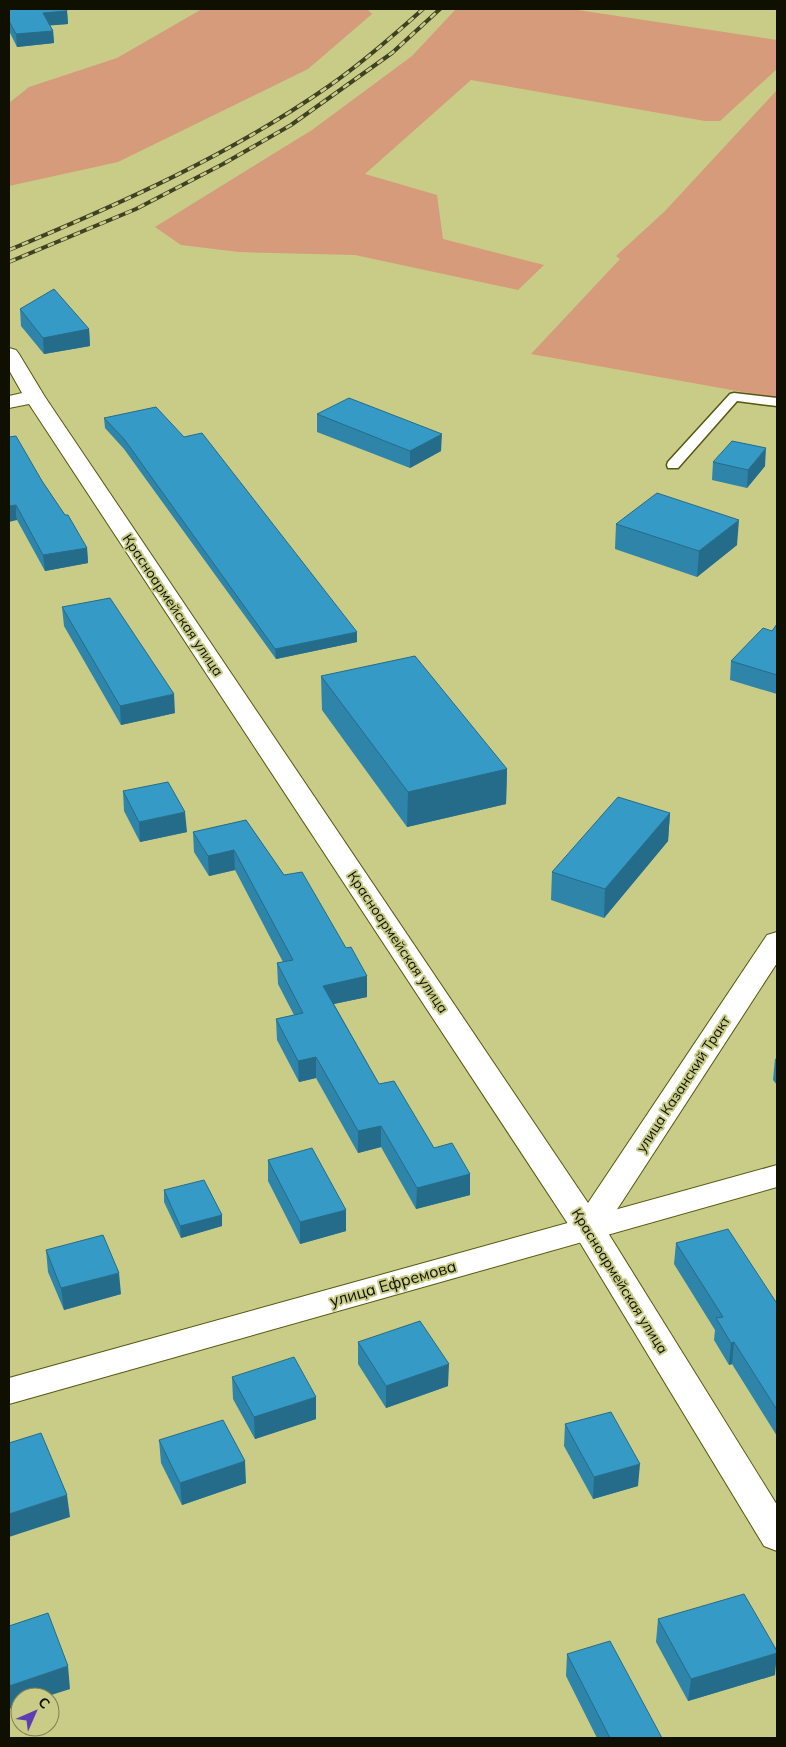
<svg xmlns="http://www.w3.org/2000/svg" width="786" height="1747" viewBox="0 0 786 1747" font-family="Mulish,sans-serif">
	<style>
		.green { fill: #d59b7a }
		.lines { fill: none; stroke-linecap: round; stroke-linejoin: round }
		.service-casing { stroke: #555710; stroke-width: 3 }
		.minor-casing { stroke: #555710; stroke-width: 2 }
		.tertiary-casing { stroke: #555710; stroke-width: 2 }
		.service { fill: #fff; fill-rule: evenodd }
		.minor { fill: #fff; fill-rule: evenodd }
		.tertiary { fill: #fff; fill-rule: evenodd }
		.rail-casing { stroke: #3f4123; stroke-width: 4 }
		.rail { stroke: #c8cc87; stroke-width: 2.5; stroke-dasharray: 7; stroke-linecap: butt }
		.wall { fill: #2e84a9 }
		.shaded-wall { fill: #256c8a }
		.building { fill: #359ac5; stroke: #256c8a }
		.labels { text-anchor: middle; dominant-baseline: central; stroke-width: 4; stroke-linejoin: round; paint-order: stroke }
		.street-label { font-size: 14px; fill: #0f1000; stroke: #c8cc87 }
		.near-street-label { font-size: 16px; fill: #0f1000; stroke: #c8cc87 }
	</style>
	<rect width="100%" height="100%" fill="#c8cc87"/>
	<g class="green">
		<path d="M202 9H367L372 14 308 69 118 162 9 186V103L29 87 117 58Z"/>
		<path d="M456 9H571L777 40V69L720 121H705L471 80 365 174 437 195 443 239 544 265 518 290 355 255 239 252 181 245 155 227 312 130 412 56Z"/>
		<path d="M777 90V398L531 354 620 259 616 256 665 211Z"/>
	</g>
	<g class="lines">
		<defs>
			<path id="service" d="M734 393 777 398V406L737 401 678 468H668L667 465 668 462 730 394Z"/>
			<path id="minor" d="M9 348 16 350 19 354 45 397 588 1203 767 935 777 932V963L605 1228 777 1505V1551L764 1546 576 1236 29 404 9 408V396L22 393 9 370Z"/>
			<path id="tertiary" d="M777 1165V1187L9 1404V1378Z"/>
		</defs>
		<use href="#service" class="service-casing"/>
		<use href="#minor" class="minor-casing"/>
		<use href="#tertiary" class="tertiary-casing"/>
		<use href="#service" class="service"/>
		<use href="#minor" class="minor"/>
		<use href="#tertiary" class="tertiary"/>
		<defs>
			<g id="rail">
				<path d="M9 250C120 204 230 155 329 86 362 63 393 36 423 9"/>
				<path d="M9 262 136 209 223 164 291 125 392 53 440 9"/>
			</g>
		</defs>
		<use href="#rail" class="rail-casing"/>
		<use href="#rail" class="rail"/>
	</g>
	<g class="wall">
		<path d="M9 9 67 11 68 24 50 25 53 31 54 43 17 47 9 31Z"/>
		<path d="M20 309 89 329 90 346 44 354 21 326Z"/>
		<path d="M317 414 441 451 410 468 317 432Z"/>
		<path d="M104 418 357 642 276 659 124 449 105 428Z"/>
		<path d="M9 437 42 481 87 548 88 563 45 571 17 520Z"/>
		<path d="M713 462 765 466 747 488 712 480Z"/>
		<path d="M616 524 737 545 697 577 615 549Z"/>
		<path d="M62 607 175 713 121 725 64 626Z"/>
		<path d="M777 624V694L730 680 731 661 772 631Z"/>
		<path d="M321 676 507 769 506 804 407 827 322 710Z"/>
		<path d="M123 791 187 832 140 842 124 811Z"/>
		<path d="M670 813 668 841 604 918 551 900 552 872Z"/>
		<path d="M246 820 284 875 346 948 367 976V997L334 1004 379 1084 434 1148 470 1174V1195L416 1209 381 1147 358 1153 316 1078 299 1082 277 1040 276 1019 294 1015 278 984 277 963 283 962 235 870 209 876 194 852 193 832Z"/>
		<path d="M777 1058V1085L773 1080 775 1059Z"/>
		<path d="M268 1160 346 1210V1231L300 1244 268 1181Z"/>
		<path d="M164 1190 222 1226 181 1238 164 1202Z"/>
		<path d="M676 1243 776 1302H777V1436L732 1364 729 1365 714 1340 715 1330 674 1264Z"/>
		<path d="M46 1250 121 1294 64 1310 48 1272Z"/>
		<path d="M358 1342 448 1386 386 1408 358 1364Z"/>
		<path d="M232 1377 316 1419 255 1439 233 1399Z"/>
		<path d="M565 1424 638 1486 593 1499 564 1446Z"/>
		<path d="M159 1440 246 1483 182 1505 161 1463Z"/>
		<path d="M658 1619 775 1675 688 1701 656 1642Z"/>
		<path d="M567 1654 662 1738H597L566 1676Z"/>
	</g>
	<g class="shaded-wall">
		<path d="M67 11 68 24 44 26 43 13Z"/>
		<path d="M53 31 54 43 17 47 16 34Z"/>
		<path d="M89 329 90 346 44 354 43 338Z"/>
		<path d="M442 434 441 451 410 468V451Z"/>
		<path d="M766 448 765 466 747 488 748 470Z"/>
		<path d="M16 505 17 520 9 522V506Z"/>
		<path d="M739 520 737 545 697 577 699 551Z"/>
		<path d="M87 548 88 563 45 571 43 555Z"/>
		<path d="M357 632V642L276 659 275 649Z"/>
		<path d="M174 694 175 713 121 725 120 706Z"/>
		<path d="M507 769 506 804 407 827 408 792Z"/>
		<path d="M185 812 187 832 140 842 139 822Z"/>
		<path d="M670 813 668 841 604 918 605 889Z"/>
		<path d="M234 850 235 870 209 876 208 856Z"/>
		<path d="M367 976V997L324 1006 323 986Z"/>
		<path d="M316 1057V1078L299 1082 298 1061Z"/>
		<path d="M381 1126V1147L358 1153V1131Z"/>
		<path d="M470 1174V1195L416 1209 417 1188Z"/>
		<path d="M346 1210V1231L300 1244V1222Z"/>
		<path d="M222 1215V1226L181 1238 180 1226Z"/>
		<path d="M119 1273 121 1294 64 1310 61 1288Z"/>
		<path d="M734 1342 732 1364 729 1365 731 1343Z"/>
		<path d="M449 1364 448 1386 386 1408V1386Z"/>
		<path d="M316 1397V1419L255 1439 254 1417Z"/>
		<path d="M245 1461 246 1483 182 1505 180 1483Z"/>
		<path d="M640 1464 638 1486 593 1499 594 1477Z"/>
		<path d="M67 1495 70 1517 9 1537V1514Z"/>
		<path d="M777 1653 775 1675 688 1701 691 1679Z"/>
		<path d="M68 1666 70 1689 45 1697H20V1705L9 1709V1686Z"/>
	</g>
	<g class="building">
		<path d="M9 9H66L67 11 43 13 53 31 16 34 9 21Z"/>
		<path d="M54 289 89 329 43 338 20 309Z"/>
		<path d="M349 398 442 434 410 451 317 414Z"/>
		<path d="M156 407 184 437 202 433 357 632 275 649 124 439 104 418Z"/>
		<path d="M16 436 42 481 65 515H68L87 548 43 555 16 505 9 506V437Z"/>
		<path d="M732 441 766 448 748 470 713 462Z"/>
		<path d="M657 493 739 520 699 551 616 524Z"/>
		<path d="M110 598 174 694 120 706 62 607Z"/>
		<path d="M777 624V675L731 661 763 628 772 631Z"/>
		<path d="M415 656 507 769 408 792 321 676Z"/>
		<path d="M168 782 185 812 139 822 123 791Z"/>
		<path d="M618 797 670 813 605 889 552 872Z"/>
		<path d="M246 820 284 875 302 872 346 948 351 947 367 976 323 986 379 1084 394 1081 434 1148 452 1143 470 1174 417 1188 381 1126 358 1131 316 1057 298 1061 276 1019 303 1013 277 963 293 960 234 850 208 856 193 832Z"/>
		<path d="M312 1148 346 1210 300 1222 268 1160Z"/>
		<path d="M204 1180 222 1215 180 1226 164 1190Z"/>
		<path d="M728 1229 776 1302H777V1410L734 1342 731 1343 716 1318 723 1317 676 1243Z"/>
		<path d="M103 1235 119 1273 61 1288 46 1250Z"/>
		<path d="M420 1321 449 1364 386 1386 358 1342Z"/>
		<path d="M294 1357 316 1397 254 1417 232 1377Z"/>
		<path d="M611 1412 640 1464 594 1477 565 1424Z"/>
		<path d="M223 1420 245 1461 180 1483 159 1440Z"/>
		<path d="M41 1433 67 1495 9 1514V1443Z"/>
		<path d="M744 1594 777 1651V1653L691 1679 658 1619Z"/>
		<path d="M48 1613 68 1666 9 1686V1626Z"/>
		<path d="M610 1641 662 1738H610L567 1654Z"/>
	</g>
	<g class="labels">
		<g class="street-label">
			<text transform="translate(173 605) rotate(56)">Красноармейская улица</text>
			<text transform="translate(398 942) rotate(56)">Красноармейская улица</text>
			<text transform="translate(683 1084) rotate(-57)">улица Казанский Тракт</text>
			<text transform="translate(620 1281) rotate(58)">Красноармейская улица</text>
		</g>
		<g class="near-street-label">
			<text transform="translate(393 1283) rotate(-16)">улица Ефремова</text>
		</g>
	</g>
	<rect width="786" height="1747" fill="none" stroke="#0f1000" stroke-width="20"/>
	<g transform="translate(35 1712) rotate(45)"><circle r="24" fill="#c8cc87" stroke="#7e8151"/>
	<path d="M0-4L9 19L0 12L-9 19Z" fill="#5e3db5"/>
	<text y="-8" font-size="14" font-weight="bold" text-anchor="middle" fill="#0f1000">С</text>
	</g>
</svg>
